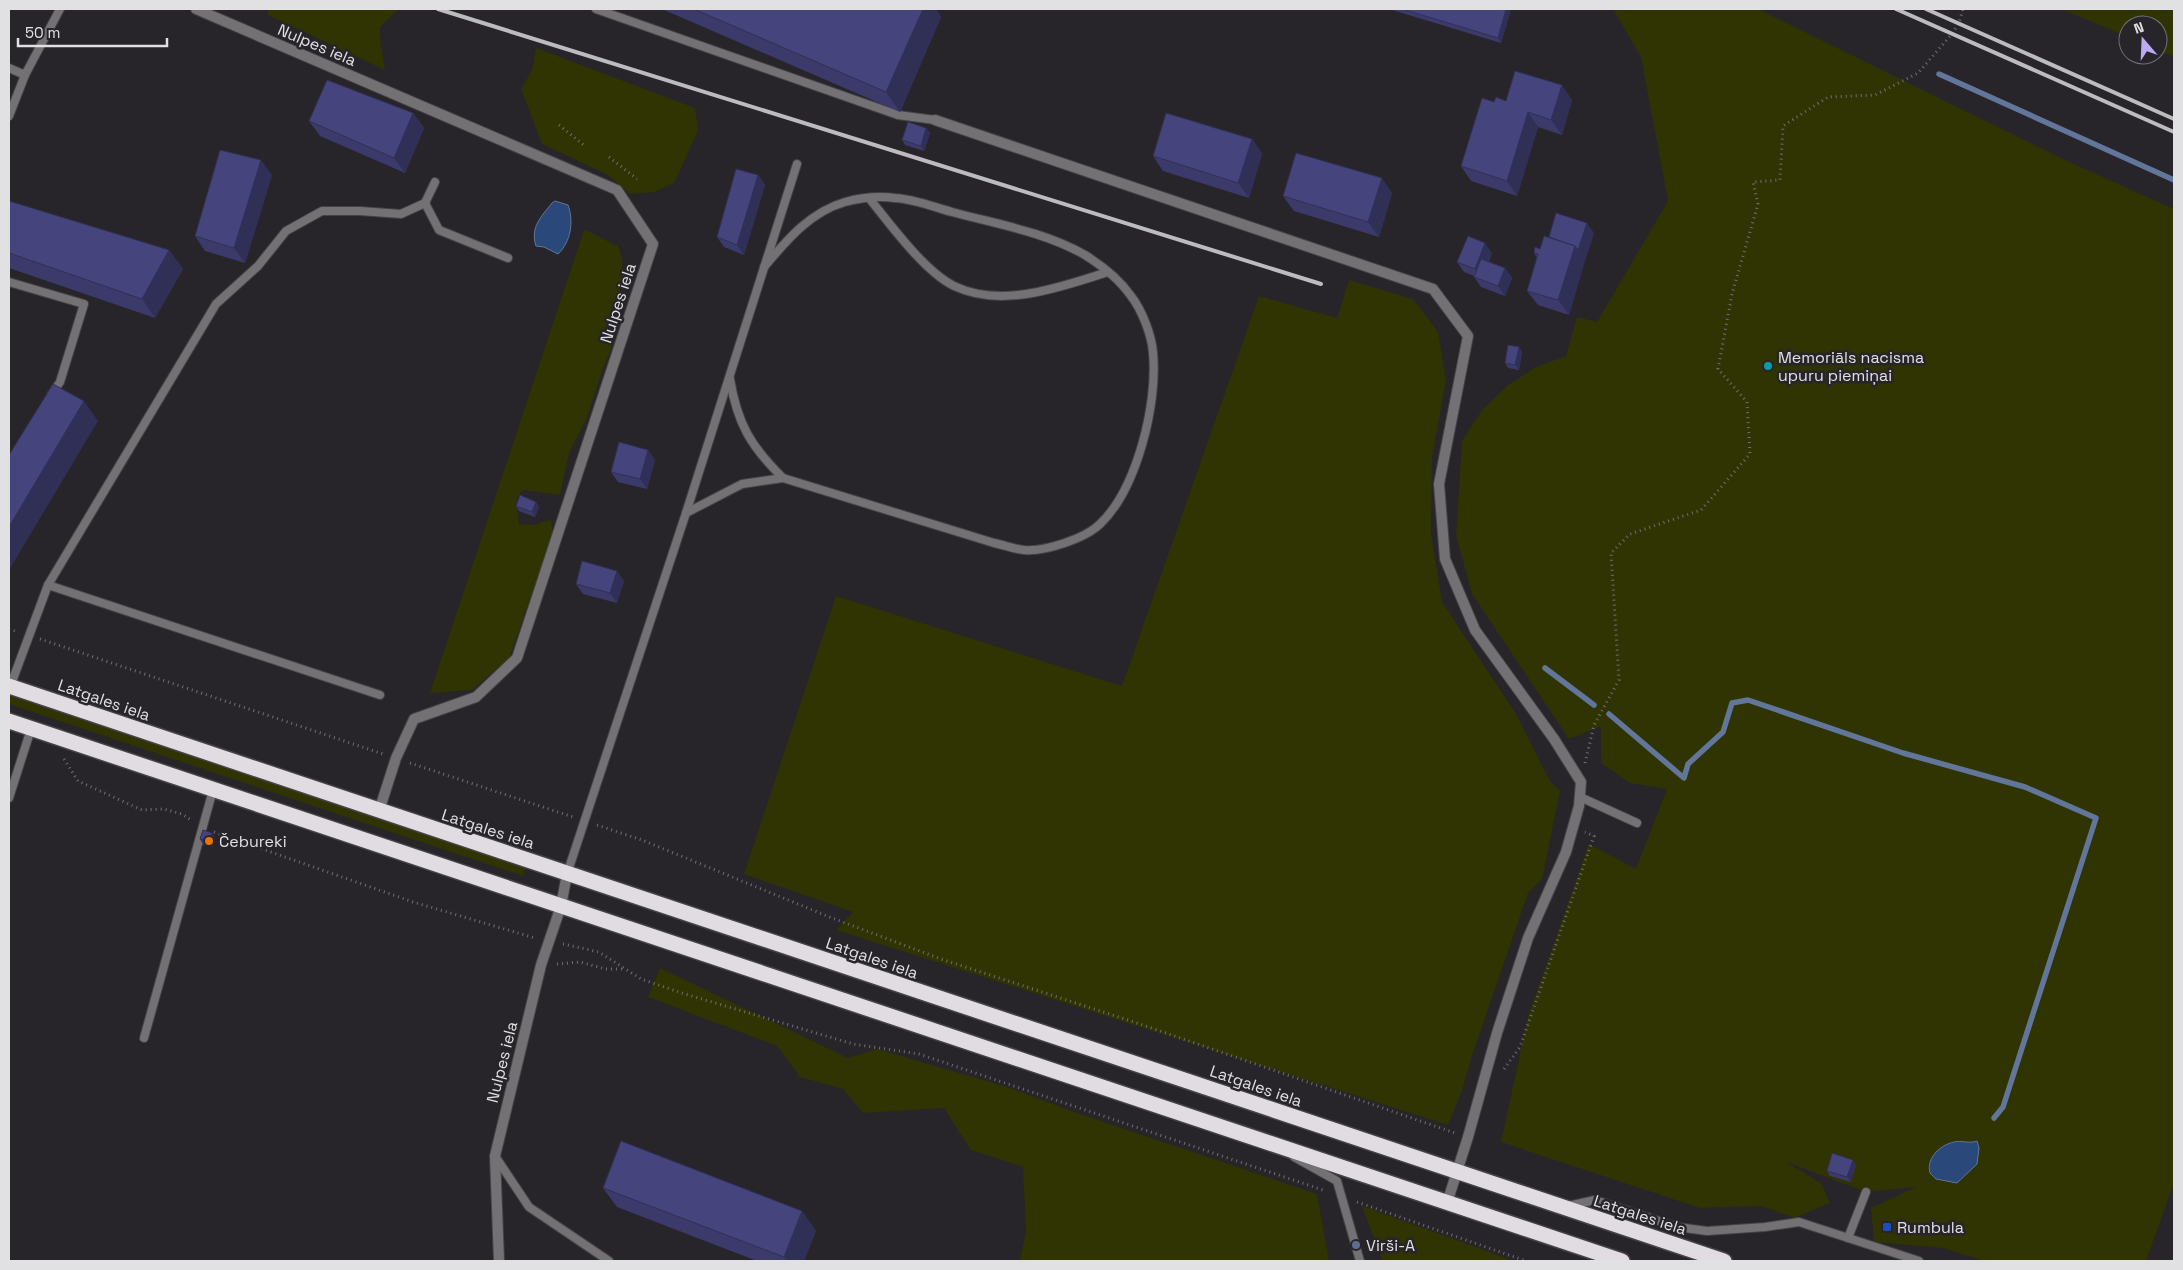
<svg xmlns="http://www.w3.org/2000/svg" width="2183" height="1270" viewBox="0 0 2183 1270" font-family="'Space Grotesk',sans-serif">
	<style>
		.green { fill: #303302 }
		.water { fill: #2a487a; stroke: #61769a }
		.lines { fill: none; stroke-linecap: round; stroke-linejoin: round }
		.stream { stroke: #61769a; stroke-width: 5.5 }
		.lane-casing { stroke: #454348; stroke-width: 10 }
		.street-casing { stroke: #454348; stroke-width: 12 }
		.highway-casing { stroke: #454348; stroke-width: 18 }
		.path { stroke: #716f74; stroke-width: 3; stroke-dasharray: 1 4; stroke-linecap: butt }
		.lane { stroke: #737174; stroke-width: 8 }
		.street { stroke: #737174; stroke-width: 10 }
		.highway { stroke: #e1dce2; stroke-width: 15 }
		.rail { stroke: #bcbbbe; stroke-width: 4 }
		.wall { fill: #3b3a6b }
		.shaded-wall { fill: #303057 }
		.building { fill: #45447c; stroke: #303057 }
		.culture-dot { fill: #0f9aa8; stroke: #27252a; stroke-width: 2 }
		.food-dot { fill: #e8710a; stroke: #27252a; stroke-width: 2 }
		.transit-dot { fill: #1a4fb4; stroke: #27252a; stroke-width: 2 }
		.service-dot { fill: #5c6f8a; stroke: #27252a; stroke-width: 2 }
		.labels { text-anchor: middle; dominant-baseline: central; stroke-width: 5; stroke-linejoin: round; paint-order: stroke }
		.street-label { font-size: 16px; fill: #e1e0e3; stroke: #27252a }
		.poi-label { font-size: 16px; fill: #e1e0e3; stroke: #27252a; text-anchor: start }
	</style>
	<rect width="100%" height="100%" fill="#27252a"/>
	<g class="green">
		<path d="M268 9H399L380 27V40L385 70 268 15Z"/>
		<path d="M1613 9H1758L2065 160 2174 209V1183L2146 1261H1985L1943 1248 1874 1242 1871 1208 1916 1187 1866 1192 1784 1161 1821 1183 1830 1203 1794 1218 1762 1206 1700 1208 1501 1142 1528 1017 1589 844 1636 869 1667 789 1630 783 1601 763V726L1569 739 1472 594 1456 535 1462 441 1482 410 1508 385 1536 367 1566 356 1577 317 1597 322 1668 201 1641 57Z"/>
		<path d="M2061 9H2174V57L2158 50V25H2128V37Z"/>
		<path d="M536 48 695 108 698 131 674 183 654 192 630 194 608 175 542 144 521 89 532 70Z"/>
		<path d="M584 230C592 232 608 242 618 246L622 257 623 279 611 314 615 340 603 368 586 420 569 453 560 495 522 490 516 500 519 524 532 525 551 520 553 534 509 658 472 690 430 693Z"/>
		<path d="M1349 280 1413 299 1438 332 1446 381 1432 457 1431 534 1442 602 1516 714 1550 781 1560 791 1542 879 1528 893 1471 1059 1462 1091 1448 1125 836 930 853 912 744 874 836 596 1122 686 1259 296 1337 318Z"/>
		<path d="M11 692 527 865 523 876 9 704Z"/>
		<path d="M660 968 848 1058 877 1049 1007 1087 1077 1113 1317 1194 1329 1261H1020L1026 1231 1023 1167 971 1150 944 1108 863 1113 843 1089 800 1077 777 1046 648 997Z"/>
		<path d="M1362 1206 1514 1261H1385L1382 1260Z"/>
	</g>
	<g class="water">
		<path d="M555 201 568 205C574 221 571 242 558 254L544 247 536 246C530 227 541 217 552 203Z"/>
		<path d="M1977 1141 1979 1148 1977 1164 1957 1183 1936 1179 1930 1173C1926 1158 1940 1145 1954 1142 1961 1140 1970 1144 1977 1141Z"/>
	</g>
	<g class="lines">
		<g class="stream">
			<path d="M1939 74 2174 180"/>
			<path d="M1545 668 1594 705"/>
			<path d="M1609 714 1684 778 1688 764 1723 732 1732 703 1748 700 1903 753 2025 787 2096 818 2003 1107 1994 1118"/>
		</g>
		<defs>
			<g id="lane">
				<path d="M596 9 898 115 935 120"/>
				<path d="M9 68 25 75 60 9"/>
				<path d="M9 116 25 75"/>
				<path d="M869 198C890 224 924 271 954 286 1003 309 1060 287 1108 272"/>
				<path d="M425 203 439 230 508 258"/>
				<path d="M9 282 84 304 60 382 51 395"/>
				<path d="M730 379C737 423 751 447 783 478"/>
				<path d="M686 513 742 484 783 478 994 543C1004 545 1014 549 1024 550 1045 552 1086 538 1100 524 1137 489 1158 403 1153 353 1152 336 1142 310 1131 296 1120 280 1101 265 1085 255 1045 232 996 224 952 212 934 207 914 199 895 198 879 196 860 198 845 202 810 212 787 240 764 267"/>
				<path d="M48 585 380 695"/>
				<path d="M10 687 48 585 216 304 258 266 286 231 322 211H360L401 214 425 203 435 182"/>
				<path d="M1580 797 1637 823"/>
				<path d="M9 798 31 729"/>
				<path d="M567 874 686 513 797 164"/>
				<path d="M144 1038 213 790"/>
				<path d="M495 1156 529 1207 609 1261"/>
				<path d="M1294 1157 1337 1181 1360 1261"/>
				<path d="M1568 1206 1595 1200 1677 1227 1707 1231 1765 1227 1799 1222 1919 1261"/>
				<path d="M1848 1238 1866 1192"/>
			</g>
			<g id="street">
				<path d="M196 9 617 190 653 244 517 658 476 697 414 719 396 758 379 811"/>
				<path d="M935 120 1433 289 1468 336 1439 484 1445 559 1475 630 1554 739 1581 782 1579 806 1566 852 1528 938 1497 1033 1468 1137 1447 1203"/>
				<path d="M499 1261 495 1156 541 965 561 906 567 874"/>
			</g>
			<g id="highway">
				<path d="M9 686 1724 1261"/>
				<path d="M9 721 1622 1261"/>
			</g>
		</defs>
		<use href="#lane" class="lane-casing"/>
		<use href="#street" class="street-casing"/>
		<use href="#highway" class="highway-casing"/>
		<g class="path">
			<path d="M559 125 586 147"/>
			<path d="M609 157 637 179"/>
			<path d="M9 629 18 632"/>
			<path d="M40 639 383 754"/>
			<path d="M64 759 78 781 142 810 164 809 182 814 191 820"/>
			<path d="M410 763 573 817"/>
			<path d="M1585 763 1594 725 1619 680 1611 553 1630 534 1701 510 1750 454 1747 402 1718 369 1732 294 1758 204 1753 182 1780 180 1783 126 1828 97 1875 95 1918 73 1952 34 1959 23 1963 9"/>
			<path d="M597 825 642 840 832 918 941 959 1134 1022 1455 1133"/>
			<path d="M214 832 413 902 535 938"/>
			<path d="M563 944 599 952 641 979 685 994 853 1044 919 1054 1323 1190"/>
			<path d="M557 964 580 962 605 969H622"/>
			<path d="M1504 1069 1520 1047 1594 836 1585 832"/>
			<path d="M1357 1202 1526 1261"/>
		</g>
		<use href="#lane" class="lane"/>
		<use href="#street" class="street"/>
		<use href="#highway" class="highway"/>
		<g class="rail">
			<path d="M438 9 1321 284"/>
			<path d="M1896 9 2174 132"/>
			<path d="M1926 9 2174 119"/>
		</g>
	</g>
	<g class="wall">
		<path d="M662 9H936L941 17 900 112Z"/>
		<path d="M1389 9H1511L1501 43Z"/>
		<path d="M1572 100 1562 135 1538 127 1517 196 1471 181 1461 166 1494 102 1506 101Z"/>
		<path d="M413 113 424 128 405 173 320 136 309 121Z"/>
		<path d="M926 128 930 133 924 151 905 145 902 140Z"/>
		<path d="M1252 139 1262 154 1249 198 1163 171 1153 156Z"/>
		<path d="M272 175 245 263 205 251 195 236Z"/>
		<path d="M758 175 765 185 744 255 724 247 717 237Z"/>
		<path d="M1392 193 1379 237 1294 211 1283 196Z"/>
		<path d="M9 201 169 250 183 269 155 318 9 268Z"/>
		<path d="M1594 233 1585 260 1569 315 1538 305 1527 291 1537 258 1534 253 1540 249 1549 237Z"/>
		<path d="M1492 253 1489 262 1505 268 1512 278 1505 296 1481 287 1474 277V276L1464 272 1457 262Z"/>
		<path d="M1519 347 1522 352 1519 370 1508 368 1505 363Z"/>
		<path d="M648 450 655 460 647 489 618 482 611 472Z"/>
		<path d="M536 502 539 507 535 517 519 511 516 506Z"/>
		<path d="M624 581 617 603 583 594 576 584Z"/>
		<path d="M215 838 212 847 203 845 200 839Z"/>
		<path d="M1856 1165 1851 1182 1830 1176 1827 1171Z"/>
		<path d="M603 1188 802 1211 816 1231 804 1261H757L617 1207Z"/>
	</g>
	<g class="shaded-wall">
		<path d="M923 9H936L941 17 900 112 886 92Z"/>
		<path d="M1506 9H1511L1501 43 1498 38Z"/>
		<path d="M1562 85 1572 100 1562 135 1551 120Z"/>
		<path d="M1528 112 1538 127 1517 196 1507 181Z"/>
		<path d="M413 113 424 128 405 173 394 158Z"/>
		<path d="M926 128 930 133 924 151 921 146Z"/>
		<path d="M1252 139 1262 154 1249 198 1238 183Z"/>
		<path d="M261 160 272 175 245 263 234 248Z"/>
		<path d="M758 175 765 185 744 255 737 245Z"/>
		<path d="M1382 178 1392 193 1379 237 1368 222Z"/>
		<path d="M1587 223 1594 233 1585 260 1578 250Z"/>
		<path d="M1485 243 1492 253 1482 279 1475 269Z"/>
		<path d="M1575 246 1585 260 1569 315 1558 300Z"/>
		<path d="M169 250 183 269 155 318 142 299Z"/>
		<path d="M1505 268 1512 278 1505 296 1498 286Z"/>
		<path d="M1519 347 1522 352 1519 370 1515 365Z"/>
		<path d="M84 401 98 421 9 570V527Z"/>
		<path d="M648 450 655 460 647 489 640 479Z"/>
		<path d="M536 502 539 507 535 517 532 512Z"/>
		<path d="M617 571 624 581 617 603 610 593Z"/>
		<path d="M212 833 215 838 212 847 208 842Z"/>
		<path d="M1853 1160 1856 1165 1851 1182 1847 1177Z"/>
		<path d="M802 1211 816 1231 804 1261H787L784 1257Z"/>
	</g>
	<g class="building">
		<path d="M694 9H923L886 92Z"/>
		<path d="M1402 9H1506L1498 38Z"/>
		<path d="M1515 71 1562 85 1551 120 1528 112 1507 181 1461 166 1482 98 1494 102 1496 97 1506 101Z"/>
		<path d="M327 80 413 113 394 158 309 121Z"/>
		<path d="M1166 113 1252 139 1238 183 1153 156Z"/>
		<path d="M908 122 926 128 921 146 902 140Z"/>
		<path d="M220 150 261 160 234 248 195 236Z"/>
		<path d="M1296 153 1382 178 1368 222 1283 196Z"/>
		<path d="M736 169 758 175 737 245 717 237Z"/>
		<path d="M9 201 169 250 142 299 9 253Z"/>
		<path d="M1556 213 1587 223 1578 250 1575 246 1549 237Z"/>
		<path d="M1468 236 1485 243 1475 269 1457 262Z"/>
		<path d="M1544 236 1575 246 1558 300 1527 291 1538 254 1534 253 1535 247 1540 249Z"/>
		<path d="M1481 259 1505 268 1498 286 1474 277Z"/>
		<path d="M1508 345 1519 347 1515 365 1505 363Z"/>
		<path d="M53 384 84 401 9 527V455Z"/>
		<path d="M619 442 648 450 640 479 611 472Z"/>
		<path d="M520 495 536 502 532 512 516 506Z"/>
		<path d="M582 561 617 571 610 593 576 584Z"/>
		<path d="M203 830 212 833 208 842 200 839Z"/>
		<path d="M621 1141 802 1211 784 1257 603 1188Z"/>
		<path d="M1832 1153 1853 1160 1847 1177 1827 1171Z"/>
	</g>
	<circle class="culture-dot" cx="1768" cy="366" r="5"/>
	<circle class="food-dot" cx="209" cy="841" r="5"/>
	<rect class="transit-dot" x="1882" y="1222" width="10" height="10" rx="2.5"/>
	<circle class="service-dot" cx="1356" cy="1245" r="5"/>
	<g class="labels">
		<g class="street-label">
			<text transform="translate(317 45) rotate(23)">Nulpes iela</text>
			<text transform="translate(618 303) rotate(-72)">Nulpes iela</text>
			<text transform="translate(104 700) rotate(19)">Latgales iela</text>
			<text transform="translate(488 829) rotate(18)">Latgales iela</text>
			<text transform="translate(872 958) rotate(19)">Latgales iela</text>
			<text transform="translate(502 1062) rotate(-76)">Nulpes iela</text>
			<text transform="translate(1256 1086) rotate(19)">Latgales iela</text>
			<text transform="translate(1640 1215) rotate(18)">Latgales iela</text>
		</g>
		<g class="poi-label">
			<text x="1778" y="357">Memoriāls nacisma<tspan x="1778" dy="18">upuru piemiņai</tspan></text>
			<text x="219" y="841">Čebureki</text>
			<text x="1897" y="1227">Rumbula</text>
			<text x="1366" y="1245">Virši-A</text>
		</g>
	</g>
	<rect width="2183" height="1270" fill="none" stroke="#e1e0e3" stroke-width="20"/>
	<g transform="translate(2143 40) rotate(341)"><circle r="24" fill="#27252a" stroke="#717074"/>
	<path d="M0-4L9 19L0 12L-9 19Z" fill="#bea9f5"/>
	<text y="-8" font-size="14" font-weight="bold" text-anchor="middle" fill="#e1e0e3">N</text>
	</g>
	<path d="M18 38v8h149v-8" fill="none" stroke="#e1e0e3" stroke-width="2.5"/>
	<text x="25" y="38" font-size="15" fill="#e1e0e3" stroke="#27252a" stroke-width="4" paint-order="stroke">50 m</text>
</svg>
